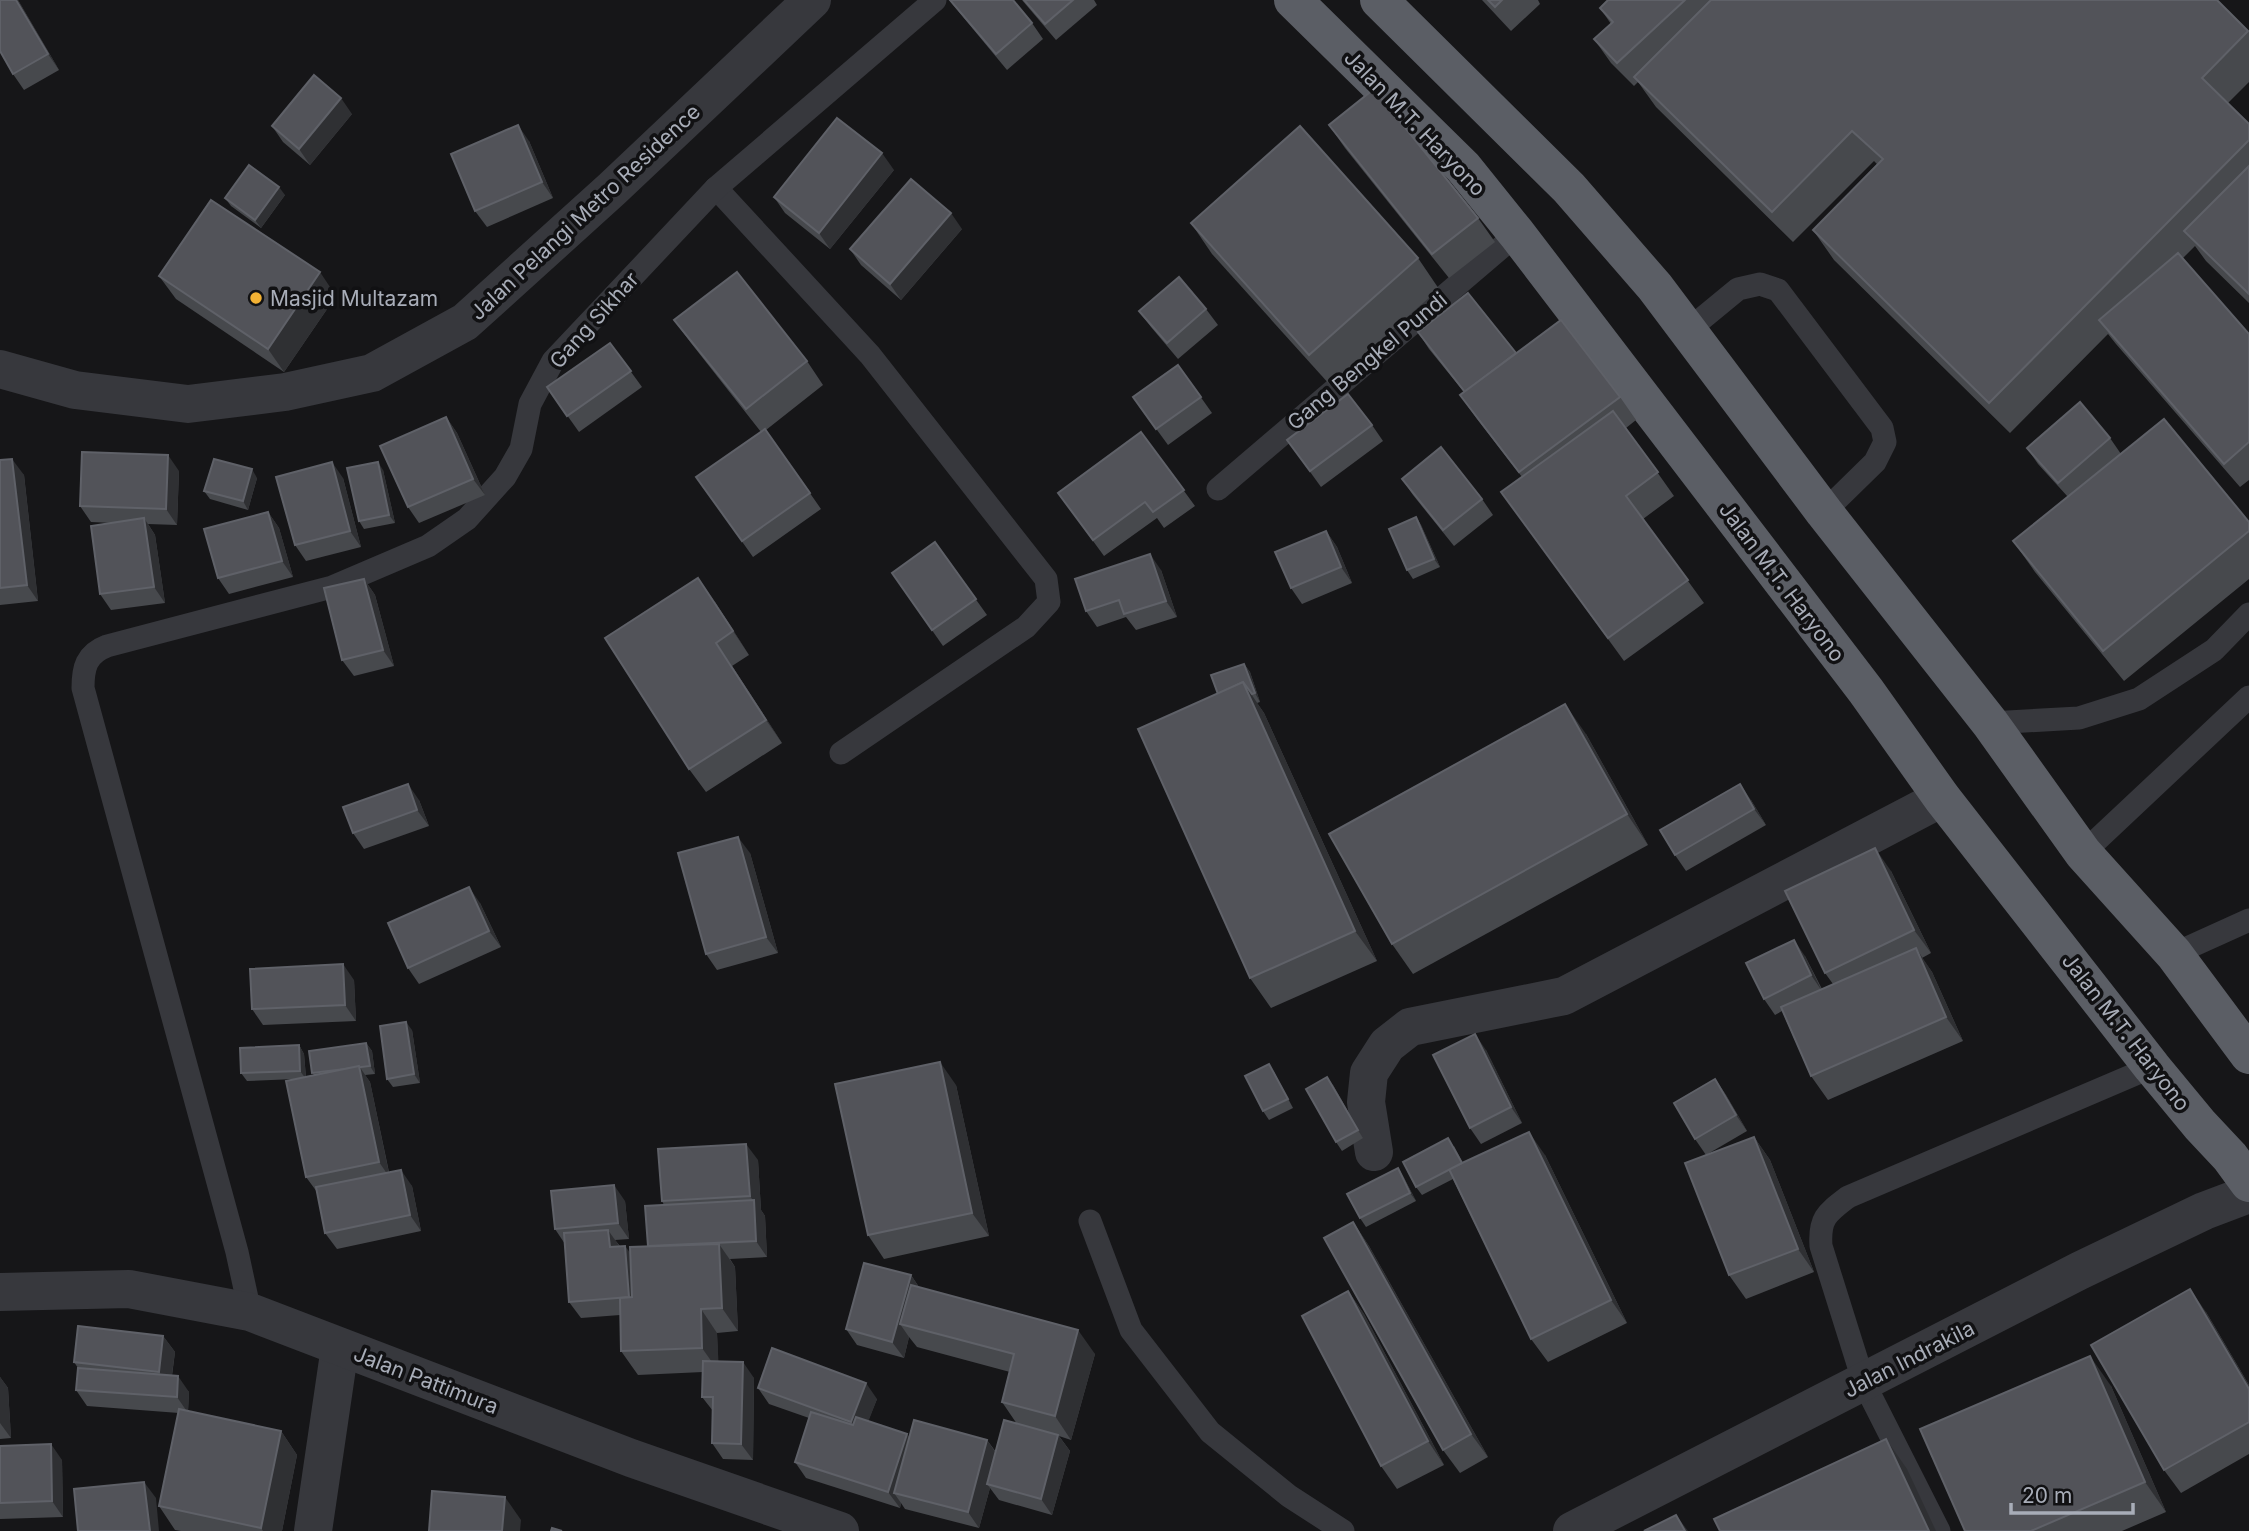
<svg xmlns="http://www.w3.org/2000/svg" width="2249" height="1531" viewBox="0 0 2249 1531" font-family="Inter,sans-serif">
	<style>
		.lines { fill: none; stroke-linecap: round; stroke-linejoin: round }
		.service { stroke: #37383d; stroke-width: 23 }
		.minor { stroke: #37383d; stroke-width: 38 }
		.tertiary { stroke: #37383d; stroke-width: 38 }
		.trunk { stroke: #5b5e65; stroke-width: 38 }
		.wall { fill: #47494d }
		.shaded-wall { fill: #2f3033 }
		.building { fill: #525359; stroke: #5f6168; stroke-width: 2 }
		.poi-dot { fill: #f2b134; stroke: #111113; stroke-width: 2.5 }
		.labels { text-anchor: middle; dominant-baseline: central; stroke-width: 7; stroke-linejoin: round; paint-order: stroke }
		.street-label { font-size: 21px; fill: #a8adb8; stroke: #111113 }
		.poi-label { font-size: 21px; fill: #a8adb8; stroke: #111113; text-anchor: start }
	</style>
	<rect width="100%" height="100%" fill="#161618"/>
	<g class="lines">
		<g class="service">
			<path d="M716 188 870 355 1046 579 1049 602 1026 627 841 753"/>
			<path d="M1687 331 1738 289 1760 284 1778 290 1882 428 1885 442 1875 462 1824 512"/>
			<path d="M1218 489 1517 234"/>
			<path d="M1990 723 2079 718 2139 699 2214 650 2249 614"/>
			<path d="M2083 853 2249 697"/>
			<path d="M2174 954 2249 920"/>
			<path d="M1090 1221 1131 1330 1210 1432 1289 1496 1343 1531"/>
			<path d="M250 1312 237 1252 83 688C83 668 86 654 107 646L332 587 428 546 467 519 505 477 521 449 530 404 553 361 716 188 935 0"/>
			<path d="M1939 1531 1864 1383 1821 1246C1819 1218 1827 1213 1848 1197L2152 1067"/>
		</g>
		<g class="minor">
			<path d="M0 369 75 390 188 404 285 392 372 373 465 322 612 189 812 0"/>
			<path d="M1374 1152 1366 1102 1369 1073 1387 1045 1410 1027 1564 996 1942 798"/>
			<path d="M313 1531 340 1347"/>
		</g>
		<g class="tertiary">
			<path d="M0 1292 129 1289 250 1312 631 1458 840 1531"/>
			<path d="M1572 1531 2079 1271 2204 1211 2249 1194"/>
		</g>
		<g class="trunk">
			<path d="M1293 0 1463 167 1517 234 1866 691 1942 798 2152 1067 2200 1125 2230 1157 2249 1183"/>
			<path d="M1379 0 1569 188 1655 287 1824 512 1990 723 2083 853 2174 954 2249 1055"/>
		</g>
	</g>
	<g class="wall">
		<path d="M0 0H18L59 70 24 90 13 74Z"/>
		<path d="M949 0H1013L1032 23 1043 39 1007 70Z"/>
		<path d="M1022 0H1094L1097 5 1056 40Z"/>
		<path d="M1482 0H1538L1540 4 1511 31Z"/>
		<path d="M1608 0H2217L2249 32V82L2228 103 2249 124V303L2206 261 2195 246 2183 258 2249 334V480L2240 487 2116 344 2108 334 2010 433 1834 260 1813 230 1877 164 1874 161 1793 242 1656 107 1638 82 1634 86 1611 63 1594 39 1611 24 1600 8Z"/>
		<path d="M352 114 310 165 283 142 272 126Z"/>
		<path d="M1329 125 1478 218 1495 242 1449 278 1345 148Z"/>
		<path d="M529 141 553 198 487 227 475 211Z"/>
		<path d="M894 170 830 249 785 213 774 197Z"/>
		<path d="M285 195 261 228 231 206 225 198Z"/>
		<path d="M1191 223 1418 258 1439 289 1330 385 1212 254Z"/>
		<path d="M962 229 901 300 861 265 850 249Z"/>
		<path d="M159 276 336 296 284 372 176 299Z"/>
		<path d="M1206 309 1218 325 1178 359 1151 327 1139 311Z"/>
		<path d="M674 320 807 361 823 385 766 430 821 509 753 557 696 477 761 432 691 343Z"/>
		<path d="M1418 332 1516 353 1620 397 1636 420 1626 428 1674 496 1643 519 1704 603 1624 661 1501 492 1522 477 1477 419 1460 395 1464 392 1429 349Z"/>
		<path d="M610 343 642 387 579 432 547 387Z"/>
		<path d="M1178 365 1212 413 1168 445 1133 397Z"/>
		<path d="M446 417 457 433 485 495 419 523 408 507Z"/>
		<path d="M1372 425 1383 441 1321 487 1287 440Z"/>
		<path d="M1141 432 1195 506 1164 528 1157 518 1104 556 1058 493Z"/>
		<path d="M2110 438 2121 454 2249 522V579L2124 681 2035 572 2013 541 2068 497 2038 464 2027 448Z"/>
		<path d="M0 460 24 475 38 601 0 605Z"/>
		<path d="M383 470 395 523 364 529 359 521Z"/>
		<path d="M179 471 177 525 148 524 155 535 165 603 111 610 100 594 113 523 91 522 80 506Z"/>
		<path d="M257 478 248 510 210 499 204 491Z"/>
		<path d="M343 478 361 547 306 561 295 545Z"/>
		<path d="M1402 479 1482 499 1493 515 1454 546 1413 495Z"/>
		<path d="M268 512 279 528 293 577 229 594 218 578Z"/>
		<path d="M1416 517 1421 525 1440 567 1413 579 1407 570Z"/>
		<path d="M1326 531 1337 547 1352 583 1302 604 1291 588Z"/>
		<path d="M935 542 987 615 943 646 892 573Z"/>
		<path d="M1161 570 1177 617 1136 630 1126 617 1097 627 1086 611Z"/>
		<path d="M364 579 375 595 394 666 354 676 342 660Z"/>
		<path d="M715 602 749 655 732 666 782 743 706 792 689 769Z"/>
		<path d="M1244 664 1250 672 1260 702 1257 703 1264 713 1377 961 1271 1008 1250 978 1218 694Z"/>
		<path d="M1586 734 1648 845 1413 974 1392 944Z"/>
		<path d="M419 800 429 826 364 849 353 833Z"/>
		<path d="M1751 800 1766 825 1686 871 1675 855Z"/>
		<path d="M750 853 778 953 717 970 706 954Z"/>
		<path d="M1891 871 1931 953 1922 958 1932 972 1963 1041 1828 1100 1811 1076 1782 1011 1775 1015 1764 999 1805 956 1822 989 1833 984 1825 973Z"/>
		<path d="M480 903 501 947 419 984 408 968Z"/>
		<path d="M354 980 356 1021 263 1025 252 1009Z"/>
		<path d="M412 1030 420 1083 393 1087 387 1079Z"/>
		<path d="M366 1043 372 1051 375 1074 365 1075 370 1082 389 1172 412 1186 421 1231 337 1249 325 1233 317 1192 306 1177 295 1079 247 1081 241 1073 299 1045 304 1054 306 1077 314 1075 312 1073Z"/>
		<path d="M1486 1050 1522 1123 1481 1144 1470 1128Z"/>
		<path d="M1274 1072 1293 1108 1269 1120 1263 1111Z"/>
		<path d="M1715 1079 1726 1095 1747 1131 1706 1155 1695 1139Z"/>
		<path d="M956 1085 989 1236 884 1259 868 1235Z"/>
		<path d="M1333 1085 1363 1138 1342 1151 1336 1142Z"/>
		<path d="M1754 1137 1770 1160 1814 1272 1746 1299 1729 1275Z"/>
		<path d="M1454 1146 1463 1163 1545 1155 1627 1323 1548 1362 1531 1339 1453 1179 1422 1195 1416 1187Z"/>
		<path d="M758 1160 761 1210 765 1216 767 1257 730 1259 735 1267 738 1331 717 1333 718 1361 754 1378 753 1460 723 1459 712 1443 713 1411 702 1397 703 1372 638 1375 621 1351 620 1315 581 1318 569 1302 565 1244 555 1229 625 1201 629 1239 615 1240 620 1246 631 1254 648 1246 664 1205 662 1201Z"/>
		<path d="M1398 1168 1403 1176 1416 1201 1366 1227 1360 1218Z"/>
		<path d="M1353 1222 1369 1246 1488 1457 1460 1473 1443 1450Z"/>
		<path d="M911 1275 919 1287 1095 1354 1071 1440 1059 1436 1070 1451 1052 1515 999 1500 990 1488 979 1528 905 1509 901 1503 900 1508 806 1478 795 1462 809 1418 769 1404 758 1388 877 1399 868 1421 907 1434 909 1437 987 1440 996 1452 1017 1424 1002 1402 1010 1372 917 1347 909 1337 904 1358 857 1345 846 1329Z"/>
		<path d="M1348 1291 1364 1314 1444 1465 1397 1489 1381 1466Z"/>
		<path d="M2206 1312 2249 1385V1454L2181 1493 2164 1470Z"/>
		<path d="M163 1336 175 1352 172 1376 189 1392 188 1411 281 1431 297 1455 282 1531H181L175 1530 159 1506 179 1413 87 1406 76 1390 78 1368 74 1362Z"/>
		<path d="M0 1377 8 1388 11 1438 0 1439Z"/>
		<path d="M2111 1386 2166 1512 2122 1531H1965Z"/>
		<path d="M0 1446 62 1460 63 1517 0 1519Z"/>
	</g>
	<g class="shaded-wall">
		<path d="M16 0H18L59 70 48 54Z"/>
		<path d="M341 98 352 114 310 165 299 149Z"/>
		<path d="M518 125 529 141 553 198 542 182Z"/>
		<path d="M882 153 894 170 830 249 819 233Z"/>
		<path d="M279 187 285 195 261 228 255 220Z"/>
		<path d="M951 213 962 229 901 300 890 284Z"/>
		<path d="M320 272 336 296 284 372 268 349Z"/>
		<path d="M446 417 457 433 485 495 473 479Z"/>
		<path d="M168 455 179 471 177 525 166 509Z"/>
		<path d="M12 459 24 475 38 601 27 585Z"/>
		<path d="M332 462 343 478 361 547 350 531Z"/>
		<path d="M378 462 383 470 395 523 389 515Z"/>
		<path d="M252 469 257 478 248 510 243 501Z"/>
		<path d="M268 512 279 528 293 577 282 561Z"/>
		<path d="M1416 517 1421 525 1440 567 1434 559Z"/>
		<path d="M144 518 155 535 165 603 154 587Z"/>
		<path d="M1326 531 1337 547 1352 583 1341 567Z"/>
		<path d="M1150 554 1161 570 1177 617 1166 601Z"/>
		<path d="M698 578 715 602 749 655 733 631Z"/>
		<path d="M364 579 375 595 394 666 383 650Z"/>
		<path d="M716 643 732 666 782 743 766 720Z"/>
		<path d="M1244 664 1250 672 1260 702 1255 693Z"/>
		<path d="M1243 682 1264 713 1377 961 1355 931Z"/>
		<path d="M1565 704 1586 734 1648 845 1627 814Z"/>
		<path d="M408 784 419 800 429 826 417 810Z"/>
		<path d="M1740 784 1751 800 1766 825 1754 809Z"/>
		<path d="M738 837 750 853 778 953 766 937Z"/>
		<path d="M1875 848 1891 871 1931 953 1914 930Z"/>
		<path d="M469 887 480 903 501 947 489 931Z"/>
		<path d="M1794 940 1805 956 1822 991 1811 975Z"/>
		<path d="M1916 948 1932 972 1963 1041 1946 1017Z"/>
		<path d="M343 964 354 980 356 1021 345 1005Z"/>
		<path d="M406 1022 412 1030 420 1083 414 1074Z"/>
		<path d="M1475 1034 1486 1050 1522 1123 1511 1107Z"/>
		<path d="M366 1043 372 1051 375 1074 370 1066Z"/>
		<path d="M299 1045 304 1054 306 1079 300 1071Z"/>
		<path d="M940 1062 956 1085 989 1236 972 1213Z"/>
		<path d="M359 1066 370 1082 390 1178 379 1162Z"/>
		<path d="M1327 1077 1333 1085 1363 1138 1358 1130Z"/>
		<path d="M1715 1079 1726 1095 1747 1131 1736 1115Z"/>
		<path d="M1529 1132 1545 1155 1627 1323 1611 1300Z"/>
		<path d="M1754 1137 1770 1160 1814 1272 1798 1249Z"/>
		<path d="M746 1144 758 1160 761 1210 765 1216 767 1257 756 1241 754 1202 750 1196Z"/>
		<path d="M1398 1168 1403 1176 1416 1201 1410 1193Z"/>
		<path d="M401 1170 412 1186 421 1231 410 1215Z"/>
		<path d="M614 1185 625 1201 629 1239 618 1223Z"/>
		<path d="M1353 1222 1369 1246 1488 1457 1471 1434Z"/>
		<path d="M608 1230 620 1247H610Z"/>
		<path d="M719 1244 735 1267 738 1331 722 1308Z"/>
		<path d="M625 1246 637 1262 640 1313 629 1297Z"/>
		<path d="M911 1275 922 1292 900 1324 909 1337 904 1358 892 1342Z"/>
		<path d="M2190 1289 2206 1312 2249 1385V1389Z"/>
		<path d="M1348 1291 1364 1314 1444 1465 1428 1441Z"/>
		<path d="M701 1309 717 1333 719 1372 702 1348Z"/>
		<path d="M1078 1330 1095 1354 1071 1440 1055 1416Z"/>
		<path d="M163 1336 175 1352 170 1388 159 1372Z"/>
		<path d="M2090 1356 2111 1386 2166 1512 2145 1482Z"/>
		<path d="M743 1362 754 1378 753 1460 741 1444Z"/>
		<path d="M178 1376 189 1392 188 1413 177 1397Z"/>
		<path d="M0 1377 8 1388 11 1438 0 1423Z"/>
		<path d="M866 1383 877 1399 862 1438 851 1422Z"/>
		<path d="M281 1431 297 1455 282 1531H263L261 1528Z"/>
		<path d="M907 1434 918 1450 894 1493 901 1503 900 1508 888 1492Z"/>
		<path d="M1058 1435 1070 1451 1052 1515 1041 1499Z"/>
		<path d="M1886 1439 1907 1469 1936 1531H1929Z"/>
		<path d="M987 1440 998 1456 987 1484 990 1488 979 1528 968 1512Z"/>
		<path d="M51 1444 62 1460 63 1517 52 1501Z"/>
		<path d="M144 1482 156 1498 159 1531H150Z"/>
		<path d="M505 1497 521 1520 520 1531H502Z"/>
		<path d="M1676 1515 1688 1531H1685Z"/>
	</g>
	<g class="building">
		<path d="M0 0H16L48 54 13 74 0 51Z"/>
		<path d="M950 0H1013L1032 23 996 54Z"/>
		<path d="M1024 0H1073L1045 24Z"/>
		<path d="M1488 0H1502L1495 7Z"/>
		<path d="M1608 0H1685L1617 63 1594 39 1613 22 1600 8Z"/>
		<path d="M1711 0H2217L2248 31 2202 78 2249 124V140L1989 403 1813 230 1883 159 1852 131 1772 212 1634 77Z"/>
		<path d="M314 75 341 98 299 149 272 126Z"/>
		<path d="M1374 89 1478 218 1432 254 1329 125Z"/>
		<path d="M837 118 882 153 819 233 774 197Z"/>
		<path d="M518 125 542 182 475 211 451 154Z"/>
		<path d="M1300 126 1418 258 1309 355 1191 223Z"/>
		<path d="M249 165 279 187 255 220 225 198Z"/>
		<path d="M2249 166V294L2184 231Z"/>
		<path d="M911 179 951 213 890 284 850 249Z"/>
		<path d="M211 200 320 272 268 349 159 276Z"/>
		<path d="M2178 253 2249 334V442L2224 464 2099 320Z"/>
		<path d="M737 272 807 361 746 409 674 320Z"/>
		<path d="M1179 277 1206 309 1167 343 1139 311Z"/>
		<path d="M1468 293 1516 353 1465 392 1418 332Z"/>
		<path d="M1561 320 1620 397 1519 472 1460 395Z"/>
		<path d="M610 343 631 371 567 416 547 387Z"/>
		<path d="M1178 365 1201 397 1156 429 1133 397Z"/>
		<path d="M1348 394 1372 425 1310 471 1287 440Z"/>
		<path d="M2080 402 2110 438 2058 483 2027 448Z"/>
		<path d="M1613 411 1658 472 1626 496 1688 580 1608 638 1501 492Z"/>
		<path d="M446 417 473 479 408 507 380 446Z"/>
		<path d="M2164 419 2249 522V531L2103 651 2013 541Z"/>
		<path d="M765 429 810 493 742 541 696 477Z"/>
		<path d="M1141 432 1184 490 1153 512 1145 502 1093 540 1058 493Z"/>
		<path d="M1441 447 1482 499 1443 530 1402 479Z"/>
		<path d="M82 452 168 455 166 509 80 506Z"/>
		<path d="M12 459 27 585 0 588V460Z"/>
		<path d="M214 459 252 469 243 501 204 491Z"/>
		<path d="M332 462 350 531 295 545 276 477Z"/>
		<path d="M378 462 389 515 359 521 347 468Z"/>
		<path d="M268 512 282 561 218 578 204 529Z"/>
		<path d="M1416 517 1434 559 1407 570 1389 529Z"/>
		<path d="M144 518 154 587 100 594 91 526Z"/>
		<path d="M1326 531 1341 567 1291 588 1275 552Z"/>
		<path d="M935 542 976 599 932 630 892 573Z"/>
		<path d="M1150 554 1166 601 1124 614 1119 600 1086 611 1075 579Z"/>
		<path d="M698 578 733 631 716 643 766 720 689 769 605 638Z"/>
		<path d="M364 579 383 650 342 660 324 588Z"/>
		<path d="M1244 664 1255 693 1252 694 1243 682 1218 694 1211 675Z"/>
		<path d="M1243 682 1355 931 1250 978 1138 729Z"/>
		<path d="M1565 704 1627 814 1392 944 1329 834Z"/>
		<path d="M408 784 417 810 353 833 343 807Z"/>
		<path d="M1740 784 1754 809 1675 855 1660 830Z"/>
		<path d="M738 837 766 937 706 954 678 853Z"/>
		<path d="M1875 848 1914 930 1825 973 1785 891Z"/>
		<path d="M469 887 489 931 408 968 388 923Z"/>
		<path d="M1794 940 1811 975 1764 999 1746 963Z"/>
		<path d="M1916 948 1946 1017 1811 1076 1781 1007Z"/>
		<path d="M343 964 345 1005 252 1009 250 969Z"/>
		<path d="M406 1022 414 1074 387 1079 380 1026Z"/>
		<path d="M1475 1034 1511 1107 1470 1128 1433 1055Z"/>
		<path d="M366 1043 370 1066 312 1073 309 1051Z"/>
		<path d="M299 1045 300 1071 241 1073 240 1048Z"/>
		<path d="M940 1062 972 1213 868 1235 835 1084Z"/>
		<path d="M1269 1064 1288 1099 1263 1111 1245 1076Z"/>
		<path d="M359 1066 379 1162 306 1177 286 1081Z"/>
		<path d="M1327 1077 1358 1130 1336 1142 1306 1089Z"/>
		<path d="M1715 1079 1736 1115 1695 1139 1674 1103Z"/>
		<path d="M1529 1132 1611 1300 1531 1339 1449 1169Z"/>
		<path d="M1754 1137 1798 1249 1729 1275 1685 1163Z"/>
		<path d="M1448 1138 1462 1163 1416 1187 1403 1162Z"/>
		<path d="M746 1144 750 1196 662 1201 658 1149Z"/>
		<path d="M1398 1168 1410 1193 1360 1218 1347 1194Z"/>
		<path d="M401 1170 410 1215 325 1233 316 1187Z"/>
		<path d="M614 1185 618 1223 555 1229 551 1191Z"/>
		<path d="M754 1200 756 1241 648 1246 645 1206Z"/>
		<path d="M1353 1222 1471 1434 1443 1450 1324 1238Z"/>
		<path d="M608 1230 610 1247 625 1246 629 1297 569 1302 564 1233Z"/>
		<path d="M719 1244 722 1308 701 1309 702 1348 621 1351 620 1298 632 1297 630 1247Z"/>
		<path d="M864 1263 911 1275 892 1342 846 1329Z"/>
		<path d="M911 1285 1078 1330 1055 1416 1002 1402 1014 1354 900 1324Z"/>
		<path d="M2190 1289 2249 1389V1422L2164 1470 2091 1345Z"/>
		<path d="M1348 1291 1428 1441 1381 1466 1302 1316Z"/>
		<path d="M78 1326 163 1336 159 1372 74 1362Z"/>
		<path d="M772 1348 866 1383 851 1422 758 1388Z"/>
		<path d="M2090 1356 2145 1482 2031 1531H1965L1920 1429Z"/>
		<path d="M703 1361 743 1362 741 1444 712 1443 713 1397H702Z"/>
		<path d="M78 1368 178 1376 177 1397 76 1390Z"/>
		<path d="M179 1409 281 1431 261 1528 159 1506Z"/>
		<path d="M811 1412 853 1425 856 1417 907 1434 888 1492 795 1462Z"/>
		<path d="M914 1420 987 1440 968 1512 894 1493Z"/>
		<path d="M1004 1420 1058 1435 1041 1499 987 1484Z"/>
		<path d="M1886 1439 1929 1531H1720L1714 1519Z"/>
		<path d="M51 1444 52 1501 0 1503V1446Z"/>
		<path d="M144 1482 150 1531H78L74 1489Z"/>
		<path d="M432 1491 505 1497 502 1531H429Z"/>
		<path d="M1676 1515 1685 1531H1644Z"/>
		<path d="M552 1528 562 1531H551Z"/>
	</g>
	<circle class="poi-dot" cx="256" cy="298" r="7"/>
	<g class="labels">
		<g class="street-label">
			<text transform="translate(1415 123) rotate(46)">Jalan M.T. Haryono</text>
			<text transform="translate(585 212) rotate(-43)">Jalan Pelangi Metro Residence</text>
			<text transform="translate(594 320) rotate(-48)">Gang Sikhar</text>
			<text transform="translate(1367 361) rotate(-40)">Gang Bengkel Pundi</text>
			<text transform="translate(1782 582) rotate(53)">Jalan M.T. Haryono</text>
			<text transform="translate(2126 1032) rotate(52)">Jalan M.T. Haryono</text>
			<text transform="translate(1909 1359) rotate(-27)">Jalan Indrakila</text>
			<text transform="translate(426 1380) rotate(21)">Jalan Pattimura</text>
		</g>
		<g class="poi-label">
			<text x="270" y="298">Masjid Multazam</text>
		</g>
	</g>
	<path d="M2011 1503v10h122v-10" fill="none" stroke="#a8adb8" stroke-width="3.5"/>
	<text x="2022" y="1503" font-size="21" fill="#a8adb8" stroke="#111113" stroke-width="5" paint-order="stroke">20 m</text>
</svg>
